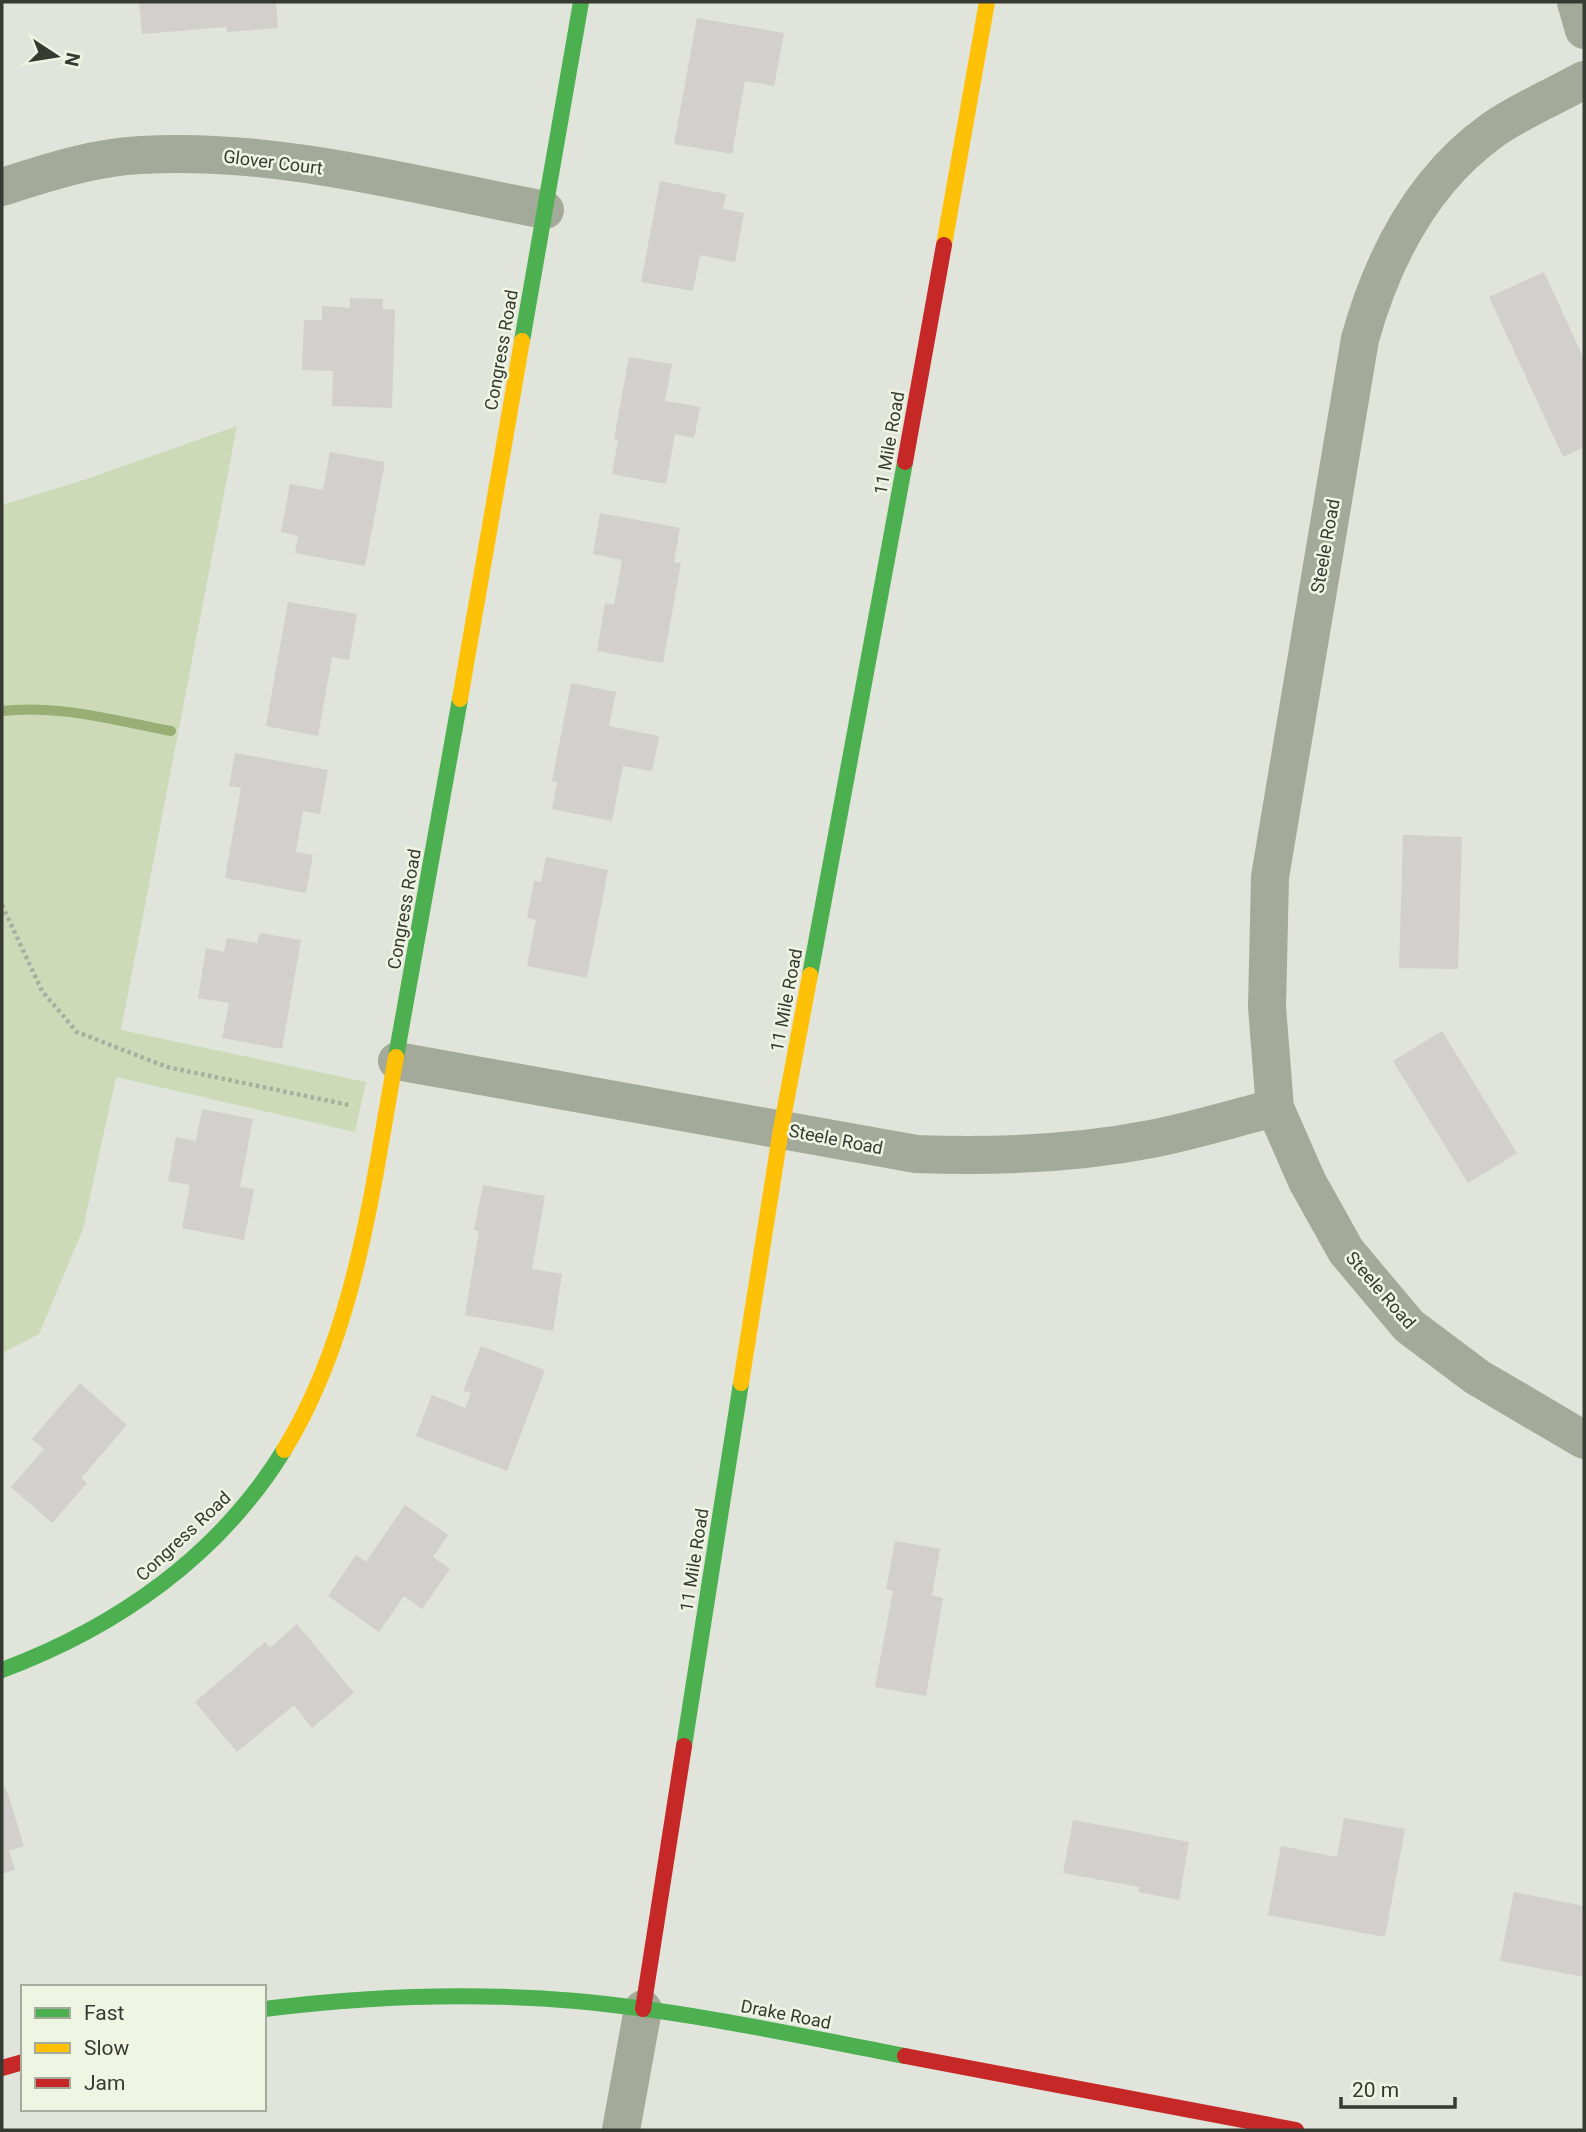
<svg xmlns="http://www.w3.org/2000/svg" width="1586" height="2132" viewBox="0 0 1586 2132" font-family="Roboto,sans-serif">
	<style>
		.green { fill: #ccdab8 }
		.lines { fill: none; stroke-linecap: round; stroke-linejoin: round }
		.stream { stroke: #99ae74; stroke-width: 10 }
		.building { fill: #d2cfcc }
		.path { stroke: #a9aea1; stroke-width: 4.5; stroke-dasharray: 3.5 3.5; stroke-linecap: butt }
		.street { stroke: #a3aa99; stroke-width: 38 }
		.fast { stroke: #4caf50; stroke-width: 16 }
		.slow { stroke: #ffc107; stroke-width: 16 }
		.jam { stroke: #c62828; stroke-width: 16 }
		.labels { text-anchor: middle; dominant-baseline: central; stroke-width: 5; stroke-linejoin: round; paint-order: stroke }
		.street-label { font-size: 18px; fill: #373a32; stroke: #eef6e3 }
	</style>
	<rect width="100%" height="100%" fill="#e0e4da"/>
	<path class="green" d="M237 426 121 1030 366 1082 355 1132 116 1077 83 1229 39 1334 2 1353V505L84 480Z"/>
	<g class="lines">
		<path class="stream" d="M2 711C57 704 117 721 171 731"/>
	</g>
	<g class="building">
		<path d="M139 2H276L278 28 227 32V27L142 34Z"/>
		<path d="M697 18 784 33 774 86 745 81 732 154 674 144Z"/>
		<path d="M660 181 726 194 723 209 744 213 735 262 700 255 693 291 641 282Z"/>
		<path d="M1544 272 1584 359V447L1563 457 1489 297Z"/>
		<path d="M350 298 383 299V309L395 310 392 408 332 406 333 371 302 370 304 320H322V306L350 308Z"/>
		<path d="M629 357 672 364 665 401 700 407 694 438 675 434 666 484 612 474 618 440 614 439Z"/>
		<path d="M330 452 385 462 365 566 295 553 298 536 281 532 290 484 323 490Z"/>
		<path d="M600 513 680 528 674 562 681 563 663 663 597 651 605 603 614 605 622 560 593 554Z"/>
		<path d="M288 602 357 614 349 660 332 657 318 736 266 726Z"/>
		<path d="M571 683 616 692 609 726 659 736 652 771 623 766 612 821 552 809 557 782 552 781Z"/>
		<path d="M235 753 328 770 320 814 303 811 296 852 313 855 306 893 225 878 241 788 229 786Z"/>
		<path d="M1403 835 1462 837 1458 969 1399 968Z"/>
		<path d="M546 857 608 870 587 978 527 966 536 920 527 918 534 881 541 882Z"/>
		<path d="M260 933 301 940 282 1049 222 1038 229 1003 198 998 206 948 224 952 227 938 257 943Z"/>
		<path d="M1442 1031 1517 1153 1468 1183 1393 1061Z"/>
		<path d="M202 1109 253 1119 240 1187 254 1189 244 1240 182 1228 190 1185 168 1181 176 1137 196 1141Z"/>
		<path d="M483 1185 545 1196 532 1269 562 1274 553 1331 465 1315 479 1231 474 1230Z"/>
		<path d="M481 1346 545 1370 507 1471 416 1436 432 1395 465 1408 471 1393 463 1391Z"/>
		<path d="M80 1383 127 1425 81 1478 87 1483 52 1523 11 1487 44 1449 32 1439Z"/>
		<path d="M405 1505 448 1535 433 1557 450 1569 422 1609 404 1596 379 1632 328 1596 356 1555 366 1562Z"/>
		<path d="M895 1541 940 1549 932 1595 943 1598 926 1696 875 1687 893 1591 886 1589Z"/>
		<path d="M297 1624 354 1693 312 1728 294 1705 237 1752 195 1702 265 1642 270 1648Z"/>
		<path d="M6 1788 24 1846 9 1851 15 1870 2 1874V1789Z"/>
		<path d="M1344 1818 1405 1829 1385 1937 1268 1915 1281 1846 1337 1857Z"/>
		<path d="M1073 1820 1189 1842 1179 1900 1139 1892V1887L1063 1873Z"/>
		<path d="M1514 1892 1584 1906V1977L1500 1961Z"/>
	</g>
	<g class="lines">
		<path class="path" d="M2 905 42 991 77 1032 167 1067 349 1105"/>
		<g class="street">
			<path d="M1576 2 1584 30"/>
			<path d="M1584 80C1555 96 1522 110 1494 129 1423 179 1383 257 1360 339L1270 877 1267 1007 1275 1108 1307 1181 1346 1251 1409 1326 1477 1377 1584 1440"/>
			<path d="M2 187C46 173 94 157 141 155 277 147 413 185 545 210"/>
			<path d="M397 1061 916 1154C995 1157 1074 1154 1151 1139 1192 1131 1234 1118 1275 1108"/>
			<path d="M621 2130 643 2009"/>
		</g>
		<g class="fast">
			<path d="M522 341 581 2"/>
			<path d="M810 975 905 462"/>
			<path d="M396 1057 460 699"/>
			<path d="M2 1670C117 1627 219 1556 284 1450"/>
			<path d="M684 1746 741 1383"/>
			<path d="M264 2009C367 1996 472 1992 576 2001 686 2011 796 2035 905 2056"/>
		</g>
		<g class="slow">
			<path d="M944 245 987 2"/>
			<path d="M460 699 522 341"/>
			<path d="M741 1383 781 1129 810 975"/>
			<path d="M284 1450C356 1333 372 1189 396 1057"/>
		</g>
		<g class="jam">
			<path d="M905 462 944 245"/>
			<path d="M643 2009 684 1746"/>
			<path d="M905 2056 1296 2130"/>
			<path d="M2 2068 23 2062"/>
		</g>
	</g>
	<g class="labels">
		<g class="street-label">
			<text transform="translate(273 162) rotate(7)">Glover Court</text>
			<text transform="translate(501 350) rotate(-80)">Congress Road</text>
			<text transform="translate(889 443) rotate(-80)">11 Mile Road</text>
			<text transform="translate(1325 546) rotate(-80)">Steele Road</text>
			<text transform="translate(404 909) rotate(-80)">Congress Road</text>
			<text transform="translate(786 1000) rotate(-79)">11 Mile Road</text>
			<text transform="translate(836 1139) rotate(11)">Steele Road</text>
			<text transform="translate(1381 1290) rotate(49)">Steele Road</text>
			<text transform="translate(183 1536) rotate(-43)">Congress Road</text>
			<text transform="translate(694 1560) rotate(-81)">11 Mile Road</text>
			<text transform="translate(786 2014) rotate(11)">Drake Road</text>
		</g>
	</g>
	<rect width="1586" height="2132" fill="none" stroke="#373a32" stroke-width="7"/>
	<rect x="21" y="1985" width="245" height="126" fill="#eef6e3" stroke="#a5ab9c" stroke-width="2"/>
	<rect x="35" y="2008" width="35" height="10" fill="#4caf50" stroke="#a5ab9c" stroke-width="2"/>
	<text x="84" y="2020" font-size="21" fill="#373a32">Fast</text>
	<rect x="35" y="2043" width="35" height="10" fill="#ffc107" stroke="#a5ab9c" stroke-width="2"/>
	<text x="84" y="2055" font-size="21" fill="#373a32">Slow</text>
	<rect x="35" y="2078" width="35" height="10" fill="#c62828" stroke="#a5ab9c" stroke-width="2"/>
	<text x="84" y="2090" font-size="21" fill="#373a32">Jam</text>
	<g transform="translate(56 56) rotate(102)" stroke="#eef6e3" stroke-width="5" paint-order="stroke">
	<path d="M0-5L12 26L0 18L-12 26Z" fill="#373a32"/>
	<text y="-10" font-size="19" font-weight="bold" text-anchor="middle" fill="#373a32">N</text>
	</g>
	<path d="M1341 2097v10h114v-10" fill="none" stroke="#373a32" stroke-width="3.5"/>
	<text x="1352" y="2097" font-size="21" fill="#373a32" stroke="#eef6e3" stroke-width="5" paint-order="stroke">20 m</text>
</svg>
